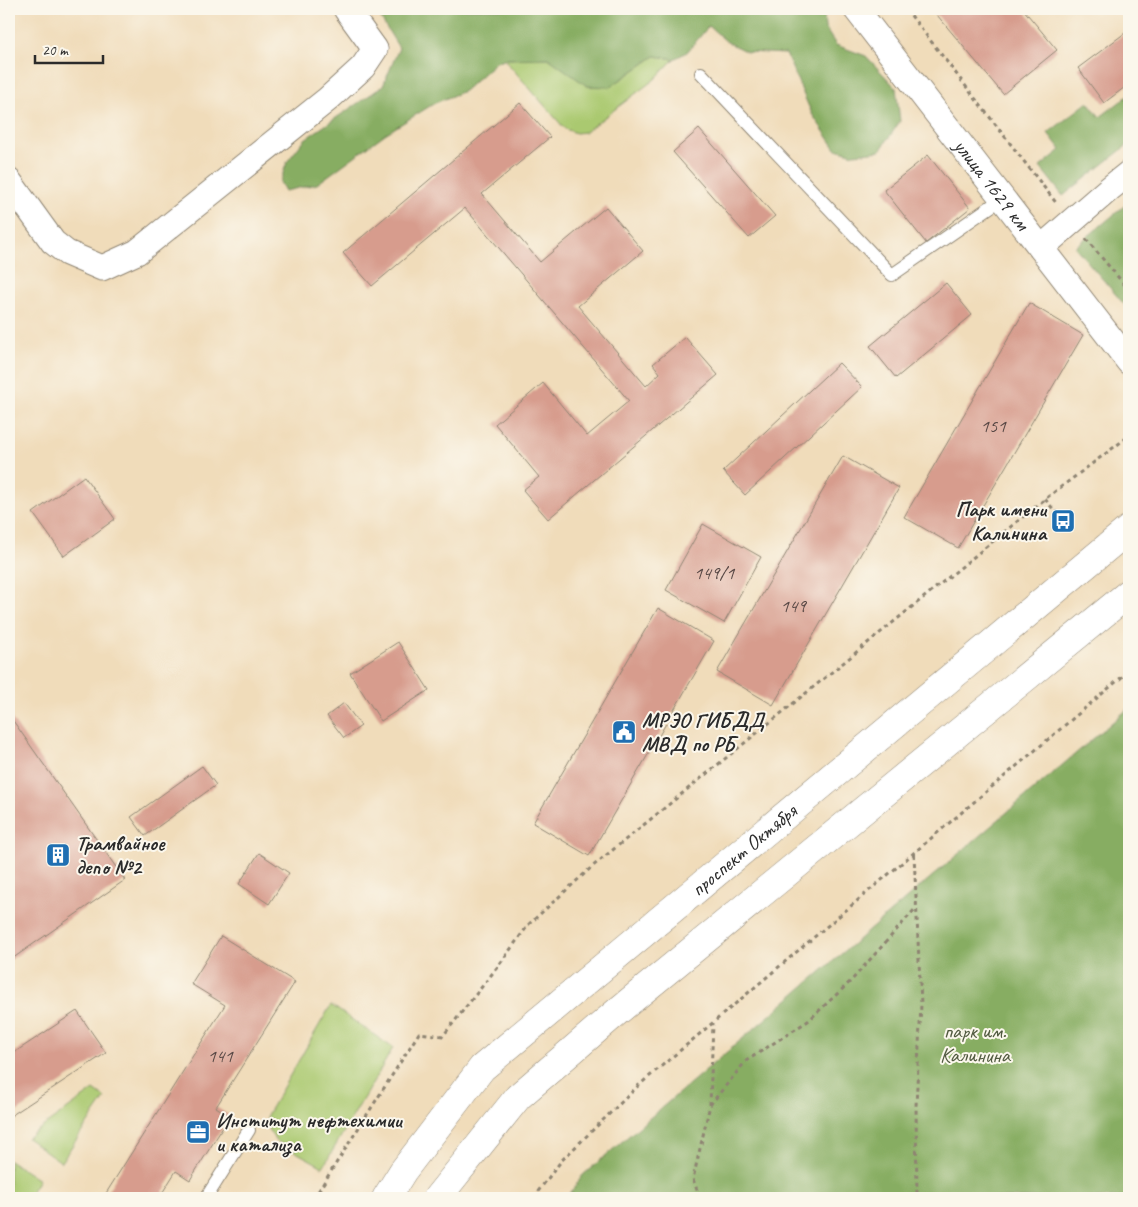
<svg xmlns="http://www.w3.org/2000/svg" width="1138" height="1207" viewBox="0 0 1138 1207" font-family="Caveat,sans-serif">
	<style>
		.green { fill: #aac970; stroke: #6a7a4e }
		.forest { fill: #87ad62; stroke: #596c46 }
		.building { fill: #d79c8d }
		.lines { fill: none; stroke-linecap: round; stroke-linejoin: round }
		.lane-casing { stroke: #8e8472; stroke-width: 14 }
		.street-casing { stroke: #8e8472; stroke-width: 27 }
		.secondary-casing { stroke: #8e8472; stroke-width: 29 }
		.path { stroke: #8e8472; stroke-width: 3; stroke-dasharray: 4 4; stroke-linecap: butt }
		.lane { stroke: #fff; stroke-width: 12 }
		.street { stroke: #fff; stroke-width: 25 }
		.secondary { stroke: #fff; stroke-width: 28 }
		.labels { text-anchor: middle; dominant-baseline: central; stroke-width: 4; stroke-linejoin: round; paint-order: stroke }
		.number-label { font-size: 19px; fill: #564744 }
		.street-label { font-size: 21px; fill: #2b2b2b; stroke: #fbf7ec }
		.poi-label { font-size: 21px; font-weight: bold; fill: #2b2b2b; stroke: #fbf7ec; text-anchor: start }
		.park-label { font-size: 21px; fill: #515a40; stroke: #fbf7ec }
	</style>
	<rect width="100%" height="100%" fill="#fbf7ec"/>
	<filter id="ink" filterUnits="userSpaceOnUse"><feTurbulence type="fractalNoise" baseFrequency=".02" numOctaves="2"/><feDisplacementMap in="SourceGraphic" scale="10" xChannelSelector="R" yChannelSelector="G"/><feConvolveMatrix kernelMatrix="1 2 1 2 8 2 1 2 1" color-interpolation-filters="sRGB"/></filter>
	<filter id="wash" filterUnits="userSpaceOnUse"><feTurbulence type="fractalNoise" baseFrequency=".0096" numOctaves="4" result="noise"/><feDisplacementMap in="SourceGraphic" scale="20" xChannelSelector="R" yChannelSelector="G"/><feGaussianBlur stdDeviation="1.12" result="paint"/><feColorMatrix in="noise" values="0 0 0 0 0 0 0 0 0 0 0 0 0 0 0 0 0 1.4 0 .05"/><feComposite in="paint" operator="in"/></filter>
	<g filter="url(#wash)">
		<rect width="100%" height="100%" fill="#f0dcba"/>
		<g class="green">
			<path d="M655 56 674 59 655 79 585 132 576 133 565 129 504 59 549 58 587 86 610 87Z"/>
			<path d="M331 1005 393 1048 323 1167 276 1141 268 1129 267 1115Z"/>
			<path d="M94 1090 105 1098 61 1162 27 1138Z"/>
			<path d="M9 1160 39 1180 27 1198H9Z"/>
		</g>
		<g class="forest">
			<path d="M375 9H824L825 28 836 45 866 56 896 88 900 121 880 151 854 154 836 149 812 114 786 54 747 52 727 42 709 26 687 52 674 59 655 56 610 87 587 86 548 58 504 59 496 62 464 91 435 103 385 134 317 184 285 191 280 182 287 162 305 139 383 86 399 48Z"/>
			<path d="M1129 95V144L1063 196 1040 167 1061 150 1048 133 1088 102 1100 117Z"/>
			<path d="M1129 202V310L1075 247Z"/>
			<path d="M1129 708V1198H567L583 1175Z"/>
		</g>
		<g id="blocks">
			<g class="building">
				<path d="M932 9H1023L1057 50 1003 94Z"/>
				<path d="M1129 30V84L1104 103 1078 68Z"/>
				<path d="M520 103 550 137 482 194 540 262 606 207 643 251 578 306 646 386 660 373 653 364 685 337 718 375 548 519 523 490 539 477 495 424 543 383 587 436 629 401 465 208 372 286 343 253Z"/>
				<path d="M699 129 775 216 749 238 673 152Z"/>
				<path d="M928 155 970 208 926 243 884 190Z"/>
				<path d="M946 283 972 315 896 378 870 346Z"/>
				<path d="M1029 303 1083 335 958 548 904 517Z"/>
				<path d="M839 363 862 387 745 495 723 471Z"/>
				<path d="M843 456 899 488 773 705 717 672Z"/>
				<path d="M84 476 115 519 64 556 33 513Z"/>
				<path d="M703 524 761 557 724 623 666 590Z"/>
				<path d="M658 608 714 641 589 856 533 823Z"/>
				<path d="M398 642 429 690 381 721 350 673Z"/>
				<path d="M344 703 361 726 344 738 327 716Z"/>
				<path d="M9 715 125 880 9 961Z"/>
				<path d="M202 766 216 785 145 836 131 817Z"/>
				<path d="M259 853 289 873 269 904 239 884Z"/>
				<path d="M221 936 295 982 216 1107 230 1116 190 1180 176 1171 159 1198H103L225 1005 191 984Z"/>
				<path d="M77 1011 106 1053 9 1117V1056Z"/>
			</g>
		</g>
	</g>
	<g filter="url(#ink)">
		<use href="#blocks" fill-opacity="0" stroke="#8e8472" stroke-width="1"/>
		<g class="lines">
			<defs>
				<g id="lane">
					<path d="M701 73 892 275 1003 198"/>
					<path d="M206 1198 249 1130"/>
				</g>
				<g id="street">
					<path id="s1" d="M856 9 1129 362"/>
					<path d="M9 181 53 242 67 253 102 268 137 252 328 99 363 67 375 49 346 9"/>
					<path d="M1041 248 1109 189 1129 173"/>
				</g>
				<g id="secondary">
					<path id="s2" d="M386 1198 403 1171 482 1068 1129 529"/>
					<path d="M437 1198 518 1097 618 1011 1129 593"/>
				</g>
			</defs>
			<use href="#lane" class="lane-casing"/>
			<use href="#street" class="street-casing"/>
			<use href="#secondary" class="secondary-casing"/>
			<g class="path">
				<path d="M906 9 1057 204"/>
				<path d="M1086 239 1129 290"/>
				<path d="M1045 499 1063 521"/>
				<path d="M914 854 921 1004 916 1106 917 1198"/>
				<path d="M710 1105 746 1061 808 1021 851 981 916 908"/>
				<path d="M314 1198 419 1033 443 1036 499 965 529 924 593 866 1045 499 1129 436"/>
				<path d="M533 1198 562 1160 638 1086 1129 671"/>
				<path d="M700 1198 693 1179 710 1105 713 1023"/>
			</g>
			<use href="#lane" class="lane"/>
			<use href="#street" class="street"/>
			<use href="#secondary" class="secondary"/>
		</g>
	</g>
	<defs>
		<symbol id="bus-square" viewBox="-11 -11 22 22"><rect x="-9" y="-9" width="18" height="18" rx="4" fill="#1f6fb2" stroke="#fbf7ec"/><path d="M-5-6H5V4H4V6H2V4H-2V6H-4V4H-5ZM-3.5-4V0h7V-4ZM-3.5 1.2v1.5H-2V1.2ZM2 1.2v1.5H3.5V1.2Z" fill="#fff"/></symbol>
		<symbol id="civic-square" viewBox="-11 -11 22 22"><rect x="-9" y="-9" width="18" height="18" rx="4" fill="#1f6fb2" stroke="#fbf7ec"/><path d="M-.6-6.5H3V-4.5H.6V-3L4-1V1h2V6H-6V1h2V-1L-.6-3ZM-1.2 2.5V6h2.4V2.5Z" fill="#fff"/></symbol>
		<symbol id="building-square" viewBox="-11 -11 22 22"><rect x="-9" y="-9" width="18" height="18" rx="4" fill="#1f6fb2" stroke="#fbf7ec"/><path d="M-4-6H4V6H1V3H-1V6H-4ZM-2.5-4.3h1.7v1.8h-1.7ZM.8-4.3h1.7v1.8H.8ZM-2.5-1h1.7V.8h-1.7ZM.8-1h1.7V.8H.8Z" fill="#fff"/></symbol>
		<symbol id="office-square" viewBox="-11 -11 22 22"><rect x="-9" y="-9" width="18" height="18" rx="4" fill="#1f6fb2" stroke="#fbf7ec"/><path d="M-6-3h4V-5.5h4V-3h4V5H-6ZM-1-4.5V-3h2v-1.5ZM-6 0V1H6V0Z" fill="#fff"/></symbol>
	</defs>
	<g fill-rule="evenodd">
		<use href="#bus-square" x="1049" y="507" width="28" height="28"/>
		<use href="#civic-square" x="610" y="718" width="28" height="28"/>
		<use href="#building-square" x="44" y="841" width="28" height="28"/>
		<use href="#office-square" x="184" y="1118" width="28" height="28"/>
	</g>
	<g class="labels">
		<g class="number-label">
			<text x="993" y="426">151</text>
			<text x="714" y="573">149/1</text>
			<text x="793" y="606">149</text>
			<text x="220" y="1056">141</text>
		</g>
		<g class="street-label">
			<text stroke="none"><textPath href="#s1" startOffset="222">улица 1629 км</textPath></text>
			<text stroke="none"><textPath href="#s2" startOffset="502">проспект Октября</textPath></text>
		</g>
		<g class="poi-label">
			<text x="1046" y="509" text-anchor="end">Парк имени<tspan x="1046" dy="24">Калинина</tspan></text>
			<text x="642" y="720">МРЭО ГИБДД<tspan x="642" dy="24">МВД по РБ</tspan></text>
			<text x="76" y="843">Трамвайное<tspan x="76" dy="24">депо №2</tspan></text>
			<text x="216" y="1120">Институт нефтехимии<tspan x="216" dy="24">и катализа</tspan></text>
		</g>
		<g class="park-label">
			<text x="975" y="1031">парк им.<tspan x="975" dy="24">Калинина</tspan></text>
		</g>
	</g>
	<rect width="1138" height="1207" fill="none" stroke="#fbf7ec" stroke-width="30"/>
	<path d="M35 55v8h68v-8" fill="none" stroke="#2b2b2b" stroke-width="2.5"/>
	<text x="42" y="55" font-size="15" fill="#2b2b2b" stroke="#fbf7ec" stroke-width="4" paint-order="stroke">20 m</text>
</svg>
